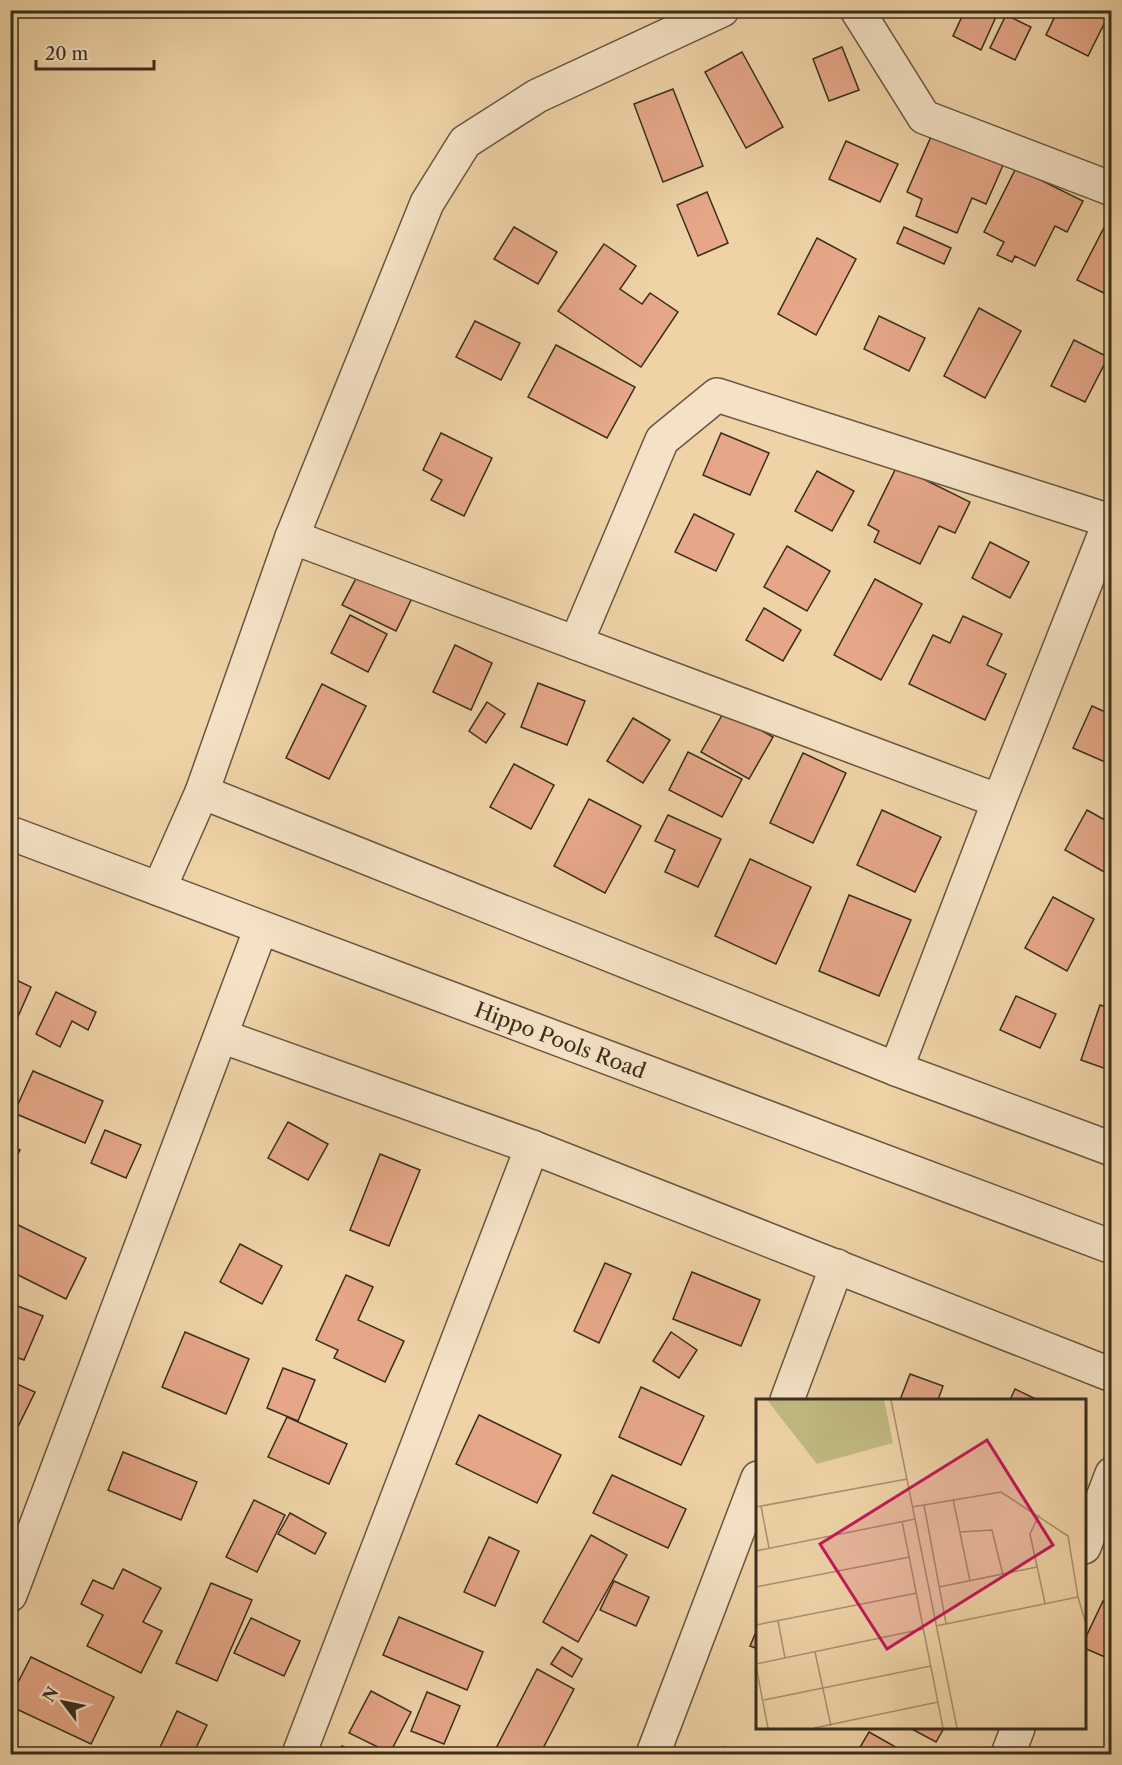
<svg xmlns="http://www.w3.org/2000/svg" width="1122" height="1765" viewBox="0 0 1122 1765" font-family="'Libre Caslon Text',serif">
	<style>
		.building { fill: #e5a788; stroke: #3a2d1d; stroke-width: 1.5 }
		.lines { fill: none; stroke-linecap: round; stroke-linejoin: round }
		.minor-casing { stroke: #675640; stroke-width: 36 }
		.minor { stroke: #f5e2c6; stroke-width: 33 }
		.labels { text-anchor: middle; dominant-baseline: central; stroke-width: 4.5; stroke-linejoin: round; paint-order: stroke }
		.street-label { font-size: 21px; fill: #3a2d1d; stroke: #f5e2c6 }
		.inset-road { fill: none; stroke: #a79170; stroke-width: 1.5 }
		.view { fill: #c2185b; fill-opacity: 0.15; stroke: #c2185b; stroke-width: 3 }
		.inset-edge { fill: none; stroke: #3a2d1d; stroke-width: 3 }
	</style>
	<rect width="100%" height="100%" fill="#efd3a7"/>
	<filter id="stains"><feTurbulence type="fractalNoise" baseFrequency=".00333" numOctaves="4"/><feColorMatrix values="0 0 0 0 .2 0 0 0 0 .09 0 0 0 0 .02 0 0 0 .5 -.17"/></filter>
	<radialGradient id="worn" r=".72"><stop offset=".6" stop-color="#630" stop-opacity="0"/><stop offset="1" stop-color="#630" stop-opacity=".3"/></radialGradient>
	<g class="building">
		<path d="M965 10H999L981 50 953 36Z"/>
		<path d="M1058 10H1111L1088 56 1046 35Z"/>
		<path d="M1006 15 1031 27 1015 60 990 48Z"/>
		<path d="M842 47 859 90 829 101 813 59Z"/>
		<path d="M742 52 783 127 746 148 705 72Z"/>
		<path d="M673 89 703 166 663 182 634 104Z"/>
		<path d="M933 132 1004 163 986 204 972 198 957 233 916 216 922 199 907 192Z"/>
		<path d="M846 141 898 164 880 202 829 179Z"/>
		<path d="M1016 168 1083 201 1067 232 1055 226 1035 266 1015 256 1012 262 997 255 1004 242 984 232Z"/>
		<path d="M707 192 728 243 698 256 677 205Z"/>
		<path d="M1112 212V297L1077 280Z"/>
		<path d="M514 227 557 252 538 284 494 259Z"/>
		<path d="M904 227 951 248 944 264 897 243Z"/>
		<path d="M817 238 856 259 816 335 778 314Z"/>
		<path d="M604 244 636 266 620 289 642 304 650 293 678 312 641 367 558 311Z"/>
		<path d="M979 308 1021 331 985 398 944 376Z"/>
		<path d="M879 316 925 338 909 371 864 349Z"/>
		<path d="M475 321 520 343 501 380 456 357Z"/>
		<path d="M1074 340 1108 357 1085 402 1051 386Z"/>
		<path d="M556 345 635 387 607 438 528 397Z"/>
		<path d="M441 433 492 458 464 516 431 500 442 480 423 470Z"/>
		<path d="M721 433 769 453 750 495 703 475Z"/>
		<path d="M897 466 970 502 955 533 939 526 920 564 874 542 879 531 868 525Z"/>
		<path d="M817 471 854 491 832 531 795 511Z"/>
		<path d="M694 514 734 534 716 571 675 552Z"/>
		<path d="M990 542 1029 562 1010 598 972 578Z"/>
		<path d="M787 546 830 571 807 611 764 587Z"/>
		<path d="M361 569 414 594 396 631 342 605Z"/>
		<path d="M875 579 922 604 881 680 834 655Z"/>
		<path d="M764 608 801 630 783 661 746 640Z"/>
		<path d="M350 615 387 634 368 672 331 653Z"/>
		<path d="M963 616 1002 634 987 665 1006 674 985 720 909 684 933 635 950 643Z"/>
		<path d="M455 645 492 663 471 710 433 692Z"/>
		<path d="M538 683 585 701 567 745 521 727Z"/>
		<path d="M322 684 366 706 329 779 286 758Z"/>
		<path d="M487 702 505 714 486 743 469 731Z"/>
		<path d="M1092 706 1112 715V765L1073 748Z"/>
		<path d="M725 710 773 737 749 779 701 752Z"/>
		<path d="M633 718 670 740 643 783 607 761Z"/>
		<path d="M688 752 742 779 722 817 669 790Z"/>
		<path d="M803 753 846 773 813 843 770 823Z"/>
		<path d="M514 764 554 785 531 829 490 807Z"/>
		<path d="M589 799 641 826 605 893 554 866Z"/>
		<path d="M882 810 941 837 915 892 857 865Z"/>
		<path d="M1087 810 1112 824V862L1106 873 1065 850Z"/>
		<path d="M668 815 721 839 698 887 665 872 675 850 655 841Z"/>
		<path d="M750 859 811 887 776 964 715 936Z"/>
		<path d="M849 895 911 920 879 996 819 971Z"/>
		<path d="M1053 897 1094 919 1067 971 1025 948Z"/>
		<path d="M10 977 31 987 13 1028 10 1027Z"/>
		<path d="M56 992 96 1012 88 1030 72 1021 60 1047 36 1034Z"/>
		<path d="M1016 996 1056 1014 1040 1048 1000 1030Z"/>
		<path d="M1100 1005 1112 1009V1071L1081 1060Z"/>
		<path d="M33 1071 103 1101 85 1143 14 1113Z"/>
		<path d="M288 1122 328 1144 308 1180 268 1158Z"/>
		<path d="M105 1130 141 1145 126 1178 91 1163Z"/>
		<path d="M10 1146 20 1150 10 1170Z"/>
		<path d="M380 1154 420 1170 389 1246 350 1230Z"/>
		<path d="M10 1221 86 1258 66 1299 10 1271Z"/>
		<path d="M240 1244 282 1266 262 1304 220 1282Z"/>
		<path d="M605 1263 631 1274 599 1343 574 1331Z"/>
		<path d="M692 1272 760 1300 741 1346 673 1319Z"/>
		<path d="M346 1275 373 1287 358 1320 404 1341 385 1382 334 1358 338 1350 316 1340Z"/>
		<path d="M10 1303 43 1316 24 1360 10 1355Z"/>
		<path d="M185 1332 249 1359 226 1414 162 1387Z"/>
		<path d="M671 1332 697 1350 679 1378 653 1361Z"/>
		<path d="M283 1368 315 1380 298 1421 267 1408Z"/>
		<path d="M910 1374 943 1386 938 1400H900Z"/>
		<path d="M10 1381 35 1392 11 1441H10Z"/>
		<path d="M641 1387 704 1416 681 1465 619 1437Z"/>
		<path d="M1015 1389 1038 1400H1010Z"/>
		<path d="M479 1415 561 1455 537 1503 456 1464Z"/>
		<path d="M287 1417 347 1444 329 1484 268 1457Z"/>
		<path d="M123 1452 197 1482 181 1520 108 1490Z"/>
		<path d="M612 1475 686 1509 668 1548 593 1513Z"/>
		<path d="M254 1500 285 1515 257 1572 226 1557Z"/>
		<path d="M290 1513 326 1533 315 1554 278 1534Z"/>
		<path d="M591 1535 627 1555 578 1642 543 1622Z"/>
		<path d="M489 1537 519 1551 495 1606 464 1592Z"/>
		<path d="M123 1569 161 1588 143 1622 162 1631 141 1673 87 1646 103 1615 81 1604 93 1580 113 1589Z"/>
		<path d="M614 1581 649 1597 636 1626 600 1610Z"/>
		<path d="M211 1583 252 1600 217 1681 176 1663Z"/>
		<path d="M1103 1601 1112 1605V1660L1084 1648V1641Z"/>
		<path d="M399 1617 483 1652 467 1690 383 1655Z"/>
		<path d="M251 1618 300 1641 284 1676 234 1653Z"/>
		<path d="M758 1627V1649L750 1646Z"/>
		<path d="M562 1647 582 1659 572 1677 551 1664Z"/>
		<path d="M31 1657 114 1697 91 1744 10 1706V1698Z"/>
		<path d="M537 1669 574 1689 540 1754H493Z"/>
		<path d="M371 1691 411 1712 390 1753 349 1733Z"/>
		<path d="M427 1692 460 1706 444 1744 411 1731Z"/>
		<path d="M177 1711 207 1725 193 1754H157Z"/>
		<path d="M910 1728H944L936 1742Z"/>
		<path d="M869 1732 908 1754H856Z"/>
		<path d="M342 1746 360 1754H338Z"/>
		<path d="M724 1747 738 1754H720Z"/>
	</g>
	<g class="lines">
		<defs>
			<g id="minor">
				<path d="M857 10 924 117 1112 189"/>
				<path d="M292 537 999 801"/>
				<path d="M576 643 662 440 717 395 1110 521"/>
				<path d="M202 792 896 1069 1112 1149"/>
				<path id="s1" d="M10 833 1112 1247"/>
				<path d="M159 889 202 792 292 537 427 203 465 142 537 96 722 10"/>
				<path d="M221 1036 532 1147 1112 1375"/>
				<path d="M896 1069 999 801 1112 516"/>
				<path d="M787 1400 837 1266"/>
				<path d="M1084 1547 1112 1474"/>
				<path d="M10 1595 261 928"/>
				<path d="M299 1754 532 1147"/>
				<path d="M653 1754 758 1478"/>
				<path d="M1008 1754 1018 1728"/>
			</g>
		</defs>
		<use href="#minor" class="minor-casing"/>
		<use href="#minor" class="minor"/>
	</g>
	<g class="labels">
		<g class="street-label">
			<text stroke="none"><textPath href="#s1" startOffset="588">Hippo Pools Road</textPath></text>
		</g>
	</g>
	<g transform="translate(756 1399)">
		<rect width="330" height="330" fill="#efd3a7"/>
		<path d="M11 1H128L137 44 61 65Z" fill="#c1ba82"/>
		<path class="inset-road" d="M135 1 201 329M197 100 214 182M168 106 190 224M5 107 13 149M0 108 151 80M156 108 245 93 312 137 322 198 180 227M283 116 274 135 289 204M146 122 187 329M204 133 236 131 247 176M0 152 159 120M0 188 154 158M183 188 281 168M322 198 330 225M22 222 29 259M0 226 161 194M59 253 75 327M0 265 167 230M0 267 12 329M8 301 175 267M58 329 182 303"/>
		<path class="view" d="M231 41 297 146 131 250 64 145Z"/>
		<rect width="330" height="330" class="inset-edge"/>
	</g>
	<rect width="1122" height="1765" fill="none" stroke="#efd3a7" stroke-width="36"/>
	<rect x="12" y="12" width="1098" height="1741" fill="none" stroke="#3a2d1d" stroke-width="3"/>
	<rect x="18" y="18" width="1086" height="1729" fill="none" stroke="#3a2d1d" stroke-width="1.5"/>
	<g transform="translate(63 1702) rotate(302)" stroke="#f5e2c6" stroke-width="4.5" paint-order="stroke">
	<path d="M0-4.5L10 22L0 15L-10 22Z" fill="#3a2d1d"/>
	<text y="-9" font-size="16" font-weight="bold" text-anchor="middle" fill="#3a2d1d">N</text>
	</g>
	<path d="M36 60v9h118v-9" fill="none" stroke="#3a2d1d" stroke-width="3"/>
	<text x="45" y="60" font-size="18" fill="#3a2d1d" stroke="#f5e2c6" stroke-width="4.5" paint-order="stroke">20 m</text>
	<rect width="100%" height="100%" filter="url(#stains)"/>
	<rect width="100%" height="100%" fill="url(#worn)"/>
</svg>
